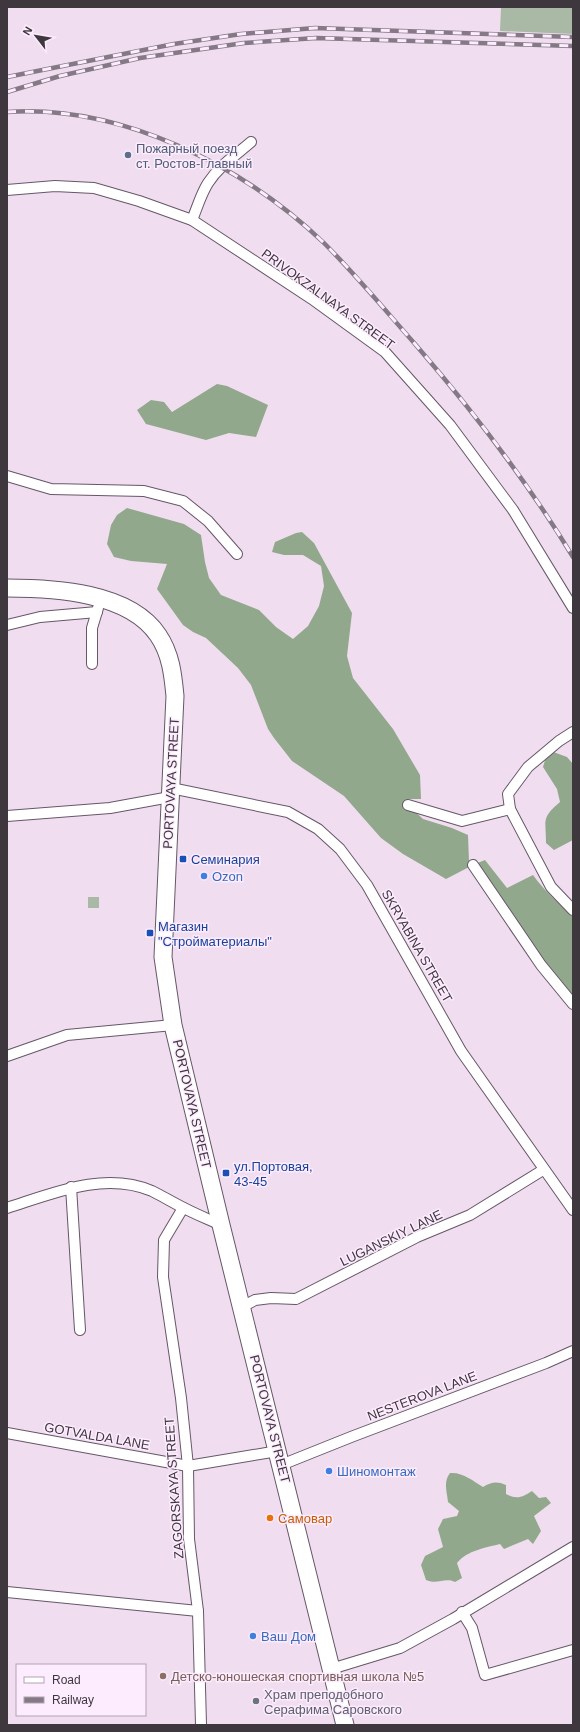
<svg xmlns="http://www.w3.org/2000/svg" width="580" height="1732" viewBox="0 0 580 1732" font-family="Helvetica,sans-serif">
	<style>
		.green { fill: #aab9a6 }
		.forest { fill: #92a88d }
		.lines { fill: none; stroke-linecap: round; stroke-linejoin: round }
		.minor-casing { stroke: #665767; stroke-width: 12 }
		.primary-casing { stroke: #665767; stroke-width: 19 }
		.minor { stroke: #fff; stroke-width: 10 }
		.primary { stroke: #fff; stroke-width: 17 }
		.rail-casing { stroke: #847984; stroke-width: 4.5 }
		.rail { stroke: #fdebfe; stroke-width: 3; stroke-dasharray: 9; stroke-linecap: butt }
		.service-dot { fill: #5c6f8a; stroke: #fdebfe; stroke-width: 1.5 }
		.transit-dot { fill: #1a4fb4; stroke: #fdebfe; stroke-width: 1.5 }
		.shop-dot { fill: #3f7fe0; stroke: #fdebfe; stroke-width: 1.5 }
		.food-dot { fill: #e8710a; stroke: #fdebfe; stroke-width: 1.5 }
		.education-dot { fill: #8d6e63; stroke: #fdebfe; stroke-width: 1.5 }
		.worship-dot { fill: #6b7280; stroke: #fdebfe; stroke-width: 1.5 }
		.labels { text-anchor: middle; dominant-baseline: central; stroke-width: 3; stroke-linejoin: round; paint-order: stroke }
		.service-label { font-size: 13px; fill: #4e5e75; stroke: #fdebfe; text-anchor: start }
		.street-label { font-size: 13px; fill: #3e373e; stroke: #fdebfe }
		.transit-label { font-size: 13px; fill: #164399; stroke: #fdebfe; text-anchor: start }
		.shop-label { font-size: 13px; fill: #366cbe; stroke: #fdebfe; text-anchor: start }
		.food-label { font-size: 13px; fill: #c56008; stroke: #fdebfe; text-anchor: start }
		.education-label { font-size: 13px; fill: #785e54; stroke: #fdebfe; text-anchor: start }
		.worship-label { font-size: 13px; fill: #5b616d; stroke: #fdebfe; text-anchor: start }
	</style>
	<rect width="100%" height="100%" fill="#f0def0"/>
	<g class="green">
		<path d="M501 7H573V34L500 31Z"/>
		<rect x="88" y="897" width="11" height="11"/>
	</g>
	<g class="forest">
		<path d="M217 384 227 386 268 405 256 437 229 433 206 440 146 424 137 410 151 400 164 402 172 412Z"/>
		<path d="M127 508 184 524 201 535 205 562 209 578 221 595 259 610 276 627 293 639 308 626 319 606 324 586 321 566 303 555H284L272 552 275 542 296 533 302 532 314 543 352 613 347 656 353 678 393 729 420 775 421 799H408V805L423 819 452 828 468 835 469 861 473 865 446 879 403 854 381 838 344 796 292 761 274 738 268 729 251 685 238 668 206 638 193 632 183 625 157 589 167 564 131 561 114 557 107 544 111 525 117 515Z"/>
		<path d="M548 750 567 757 573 764V840L554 850 546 843C546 820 541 818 560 802L557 789 543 767Z"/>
		<path d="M485 860 507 888 533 875C544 891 559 903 573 917V1000L543 964 475 864Z"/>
		<path d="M450 1473C463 1472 473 1481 483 1487 491 1482 497 1481 506 1485V1494C517 1500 523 1497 532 1491L539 1498 546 1497 551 1503 534 1516 541 1531 533 1544 528 1539 504 1549 500 1544C485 1548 468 1550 457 1563L462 1578 455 1582C445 1577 437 1585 426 1580L421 1565 425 1556 443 1547 438 1529 443 1519 457 1516 459 1511 448 1502C447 1492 443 1482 450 1473Z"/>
	</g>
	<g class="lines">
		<defs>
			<g id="minor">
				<path d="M7 190 55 186 94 188 139 201 192 220 312 299 385 352 450 425 513 510 573 608"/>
				<path d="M192 220C197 208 201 194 208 183 219 166 236 155 251 142"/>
				<path d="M7 476 51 489 144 491 183 501 208 521 237 554"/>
				<path d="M7 625 40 617 97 612"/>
				<path d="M92 664V628L98 608"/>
				<path d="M573 732 559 741 528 767 508 794 510 809 551 887 573 910"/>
				<path d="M171 788 288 812 318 829 340 849 367 885 461 1051 573 1210"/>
				<path d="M408 805 462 821 510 809"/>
				<path d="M7 816 110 808 170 797"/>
				<path d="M473 865 541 965 573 1004"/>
				<path d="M7 1056 67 1035 173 1025"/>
				<path d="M71 1187 80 1330"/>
				<path d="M7 1208C54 1193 104 1171 152 1191 162 1196 172 1202 182 1207 195 1214 208 1219 221 1225"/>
				<path d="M183 1208 164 1240 163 1277 181 1398 188 1466 189 1539 198 1611 201 1725"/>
				<path d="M242 1307 255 1300 271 1298 296 1299 417 1237 470 1215 543 1170"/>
				<path d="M7 1433 188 1466 278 1451"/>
				<path d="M281 1465 351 1437 546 1363 573 1351"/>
				<path d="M7 1592 198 1611"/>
				<path d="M462 1612 472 1628 485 1675 573 1650"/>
				<path d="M331 1669 400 1648 453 1619 573 1547"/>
			</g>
			<path id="primary" d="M7 588C54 588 129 592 158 635 171 654 173 675 175 696L163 957 173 1025 221 1225 345 1725"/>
		</defs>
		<use href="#minor" class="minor-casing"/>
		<use href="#primary" class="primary-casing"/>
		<use href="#minor" class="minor"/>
		<use href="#primary" class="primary"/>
		<defs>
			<g id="rail">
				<path d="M7 77 174 44 241 34 315 28 573 37"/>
				<path d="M7 92 60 76 140 58 244 43 316 38 573 46"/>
				<path d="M7 112C120 104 244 166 324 243 356 275 385 310 415 344 473 411 527 481 573 557"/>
			</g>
		</defs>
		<use href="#rail" class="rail-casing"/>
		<use href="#rail" class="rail"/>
	</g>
	<circle class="service-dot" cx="128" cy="155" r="4"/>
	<g class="transit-dot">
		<rect x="179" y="855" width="8" height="8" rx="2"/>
		<rect x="146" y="929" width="8" height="8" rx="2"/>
		<rect x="222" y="1169" width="8" height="8" rx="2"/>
	</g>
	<g class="shop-dot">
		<circle cx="204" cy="876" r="4"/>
		<circle cx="329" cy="1471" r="4"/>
		<circle cx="253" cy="1636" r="4"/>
	</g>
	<circle class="food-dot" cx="270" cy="1518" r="4"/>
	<circle class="education-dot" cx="163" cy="1676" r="4"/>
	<circle class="worship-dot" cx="256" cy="1701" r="4"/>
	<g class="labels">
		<g class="service-label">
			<text x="136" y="148">Пожарный поезд<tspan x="136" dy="15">ст. Ростов-Главный</tspan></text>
		</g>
		<g class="street-label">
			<text transform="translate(328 299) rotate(36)">PRIVOKZALNAYA STREET</text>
			<text transform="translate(171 783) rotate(-87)">PORTOVAYA STREET</text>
			<text transform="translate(417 946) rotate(60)">SKRYABINA STREET</text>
			<text transform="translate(192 1104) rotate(77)">PORTOVAYA STREET</text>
			<text transform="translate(391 1238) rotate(-26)">LUGANSKIY LANE</text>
			<text transform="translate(422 1396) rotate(-21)">NESTEROVA LANE</text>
			<text transform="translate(270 1419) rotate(76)">PORTOVAYA STREET</text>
			<text transform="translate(97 1436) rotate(10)">GOTVALDA LANE</text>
			<text transform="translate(174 1488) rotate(-94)">ZAGORSKAYA STREET</text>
		</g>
		<g class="transit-label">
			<text x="191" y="859">Семинария</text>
			<text x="158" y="926">Магазин<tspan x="158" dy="15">"Стройматериалы"</tspan></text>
			<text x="234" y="1166">ул.Портовая,<tspan x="234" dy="15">43-45</tspan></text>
		</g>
		<g class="shop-label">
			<text x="212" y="876">Ozon</text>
			<text x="337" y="1471">Шиномонтаж</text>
			<text x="261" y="1636">Ваш Дом</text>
		</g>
		<g class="food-label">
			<text x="278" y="1518">Самовар</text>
		</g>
		<g class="education-label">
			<text x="171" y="1676">Детско-юношеская спортивная школа №5</text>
		</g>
		<g class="worship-label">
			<text x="264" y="1694">Храм преподобного<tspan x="264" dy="15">Серафима Саровского</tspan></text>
		</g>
	</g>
	<rect width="580" height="1732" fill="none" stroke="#3e373e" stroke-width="16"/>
	<rect x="16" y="1664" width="130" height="52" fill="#fdebfe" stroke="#b1a3b1"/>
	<rect x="24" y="1677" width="20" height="6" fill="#ffffff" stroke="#b1a3b1"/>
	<text x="52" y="1684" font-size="12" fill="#3e373e">Road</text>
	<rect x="24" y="1697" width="20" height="6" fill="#847984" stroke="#b1a3b1"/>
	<text x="52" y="1704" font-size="12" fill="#3e373e">Railway</text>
	<g transform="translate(36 36) rotate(301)" stroke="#fdebfe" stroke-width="3" paint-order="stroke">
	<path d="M0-3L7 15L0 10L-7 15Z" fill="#3e373e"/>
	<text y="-6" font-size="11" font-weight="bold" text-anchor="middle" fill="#3e373e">N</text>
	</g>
</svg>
